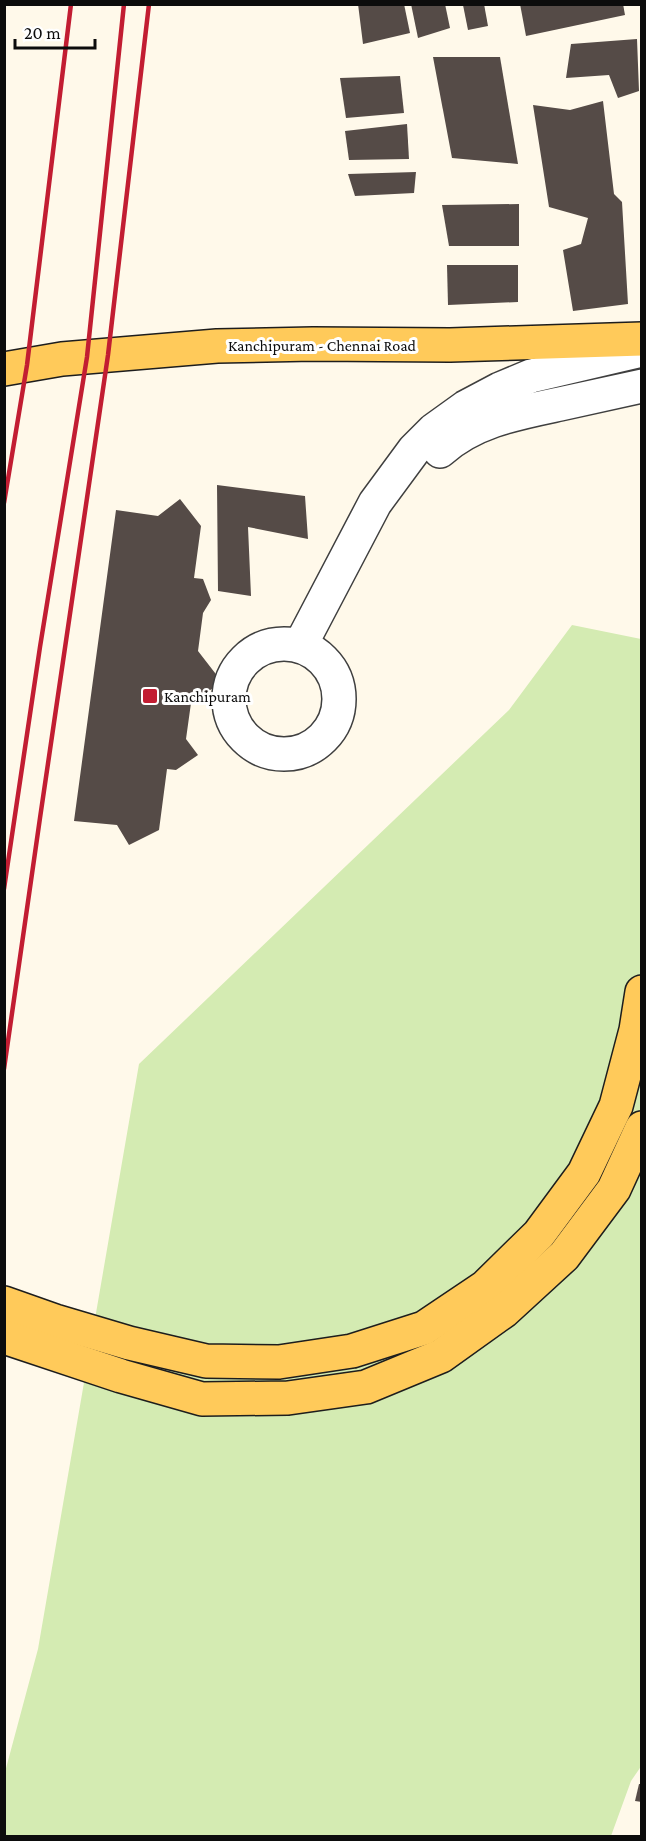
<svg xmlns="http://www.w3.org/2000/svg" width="646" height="1841" viewBox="0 0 646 1841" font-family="'Crimson Pro',serif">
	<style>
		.green { fill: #d4ebb2 }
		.building { fill: #554b47 }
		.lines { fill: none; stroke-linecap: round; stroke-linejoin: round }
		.minor-casing { stroke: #3f3f3f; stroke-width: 36 }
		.major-casing { stroke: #1d1d1d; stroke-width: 36 }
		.minor { stroke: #fff; stroke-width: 33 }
		.major { stroke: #ffca5a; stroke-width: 33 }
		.rail { stroke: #c21d32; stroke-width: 4.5 }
		.poi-dot { fill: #c21d32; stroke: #fff; stroke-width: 2 }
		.labels { text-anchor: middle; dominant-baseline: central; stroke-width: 6; stroke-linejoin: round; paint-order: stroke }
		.street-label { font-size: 16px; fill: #0c0c0c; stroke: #fff }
		.poi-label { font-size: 16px; fill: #0c0c0c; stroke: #fff; text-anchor: start }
	</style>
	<rect width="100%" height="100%" fill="#fff9ea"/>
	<path class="green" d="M572 625 641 639 642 1765 631 1781 611 1836H5V1772L38 1649 139 1064 509 710Z"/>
	<g class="building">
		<path d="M358 4H404L410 33 363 44Z"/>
		<path d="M411 4H445L450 28 418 38Z"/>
		<path d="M467 4H484L488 26 468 30 463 5Z"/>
		<path d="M520 4H623L625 15 526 36Z"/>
		<path d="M637 39 639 91 618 98 609 75 566 78 571 44Z"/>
		<path d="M433 57H500L518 164 452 158Z"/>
		<path d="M400 76 404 113 346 118 340 78Z"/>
		<path d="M603 101 614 194 622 202 628 304 573 311 563 250 581 244 588 218 549 207 533 105 570 110Z"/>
		<path d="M407 124 409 159 349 160 345 131Z"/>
		<path d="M416 172 414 193 355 196 348 174Z"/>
		<path d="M519 204V246H449L442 205Z"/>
		<path d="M447 265H518V302L448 305Z"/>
		<path d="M217 485 305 496 308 539 248 527 251 596 218 591Z"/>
		<path d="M180 499 201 526 194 578 203 579 211 600 203 613 198 651 222 682 191 703 186 739 198 755 176 770 167 769 159 830 129 845 117 825 74 821 116 510 158 516Z"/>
		<path d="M639 1784H642V1802L635 1801Z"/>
	</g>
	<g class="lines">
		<defs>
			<g id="minor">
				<path d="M440 451C473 421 517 413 560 404 587 398 614 392 642 386"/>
				<circle cx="284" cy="699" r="55"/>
				<path d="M300 646 375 503 414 450 434 430 466 407 500 389 531 376 642 350"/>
			</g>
			<g id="major">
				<path d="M4 369 62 359 217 346 313 344 450 345 642 339"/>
				<path d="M4 1303 55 1321 129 1343 206 1361 279 1362 352 1351 424 1328 485 1287 539 1234 584 1173 616 1106 636 1030 642 992"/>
				<path d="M4 1337 121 1376 202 1399 288 1398 366 1387 441 1356 504 1311 564 1256 614 1189 642 1128"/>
			</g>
		</defs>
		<use href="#minor" class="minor-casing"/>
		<use href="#major" class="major-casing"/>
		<use href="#minor" class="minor"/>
		<use href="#major" class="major"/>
		<g class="rail">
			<path d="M4 503 27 365 71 4"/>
			<path d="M4 889 40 647 87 357 124 4"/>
			<path d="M4 1069 40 818 108 355 149 4"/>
		</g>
	</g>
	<rect class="poi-dot" x="142" y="688" width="16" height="16" rx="3"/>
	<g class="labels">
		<g class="street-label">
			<text x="322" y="345">Kanchipuram - Chennai Road</text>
		</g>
		<g class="poi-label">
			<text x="164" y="696">Kanchipuram</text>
		</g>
	</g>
	<rect width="646" height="1841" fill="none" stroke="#0c0c0c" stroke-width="12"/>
	<path d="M15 39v9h80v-9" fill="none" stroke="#0c0c0c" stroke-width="3"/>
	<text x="24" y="39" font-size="18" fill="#0c0c0c" stroke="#ffffff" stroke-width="4.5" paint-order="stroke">20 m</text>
</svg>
